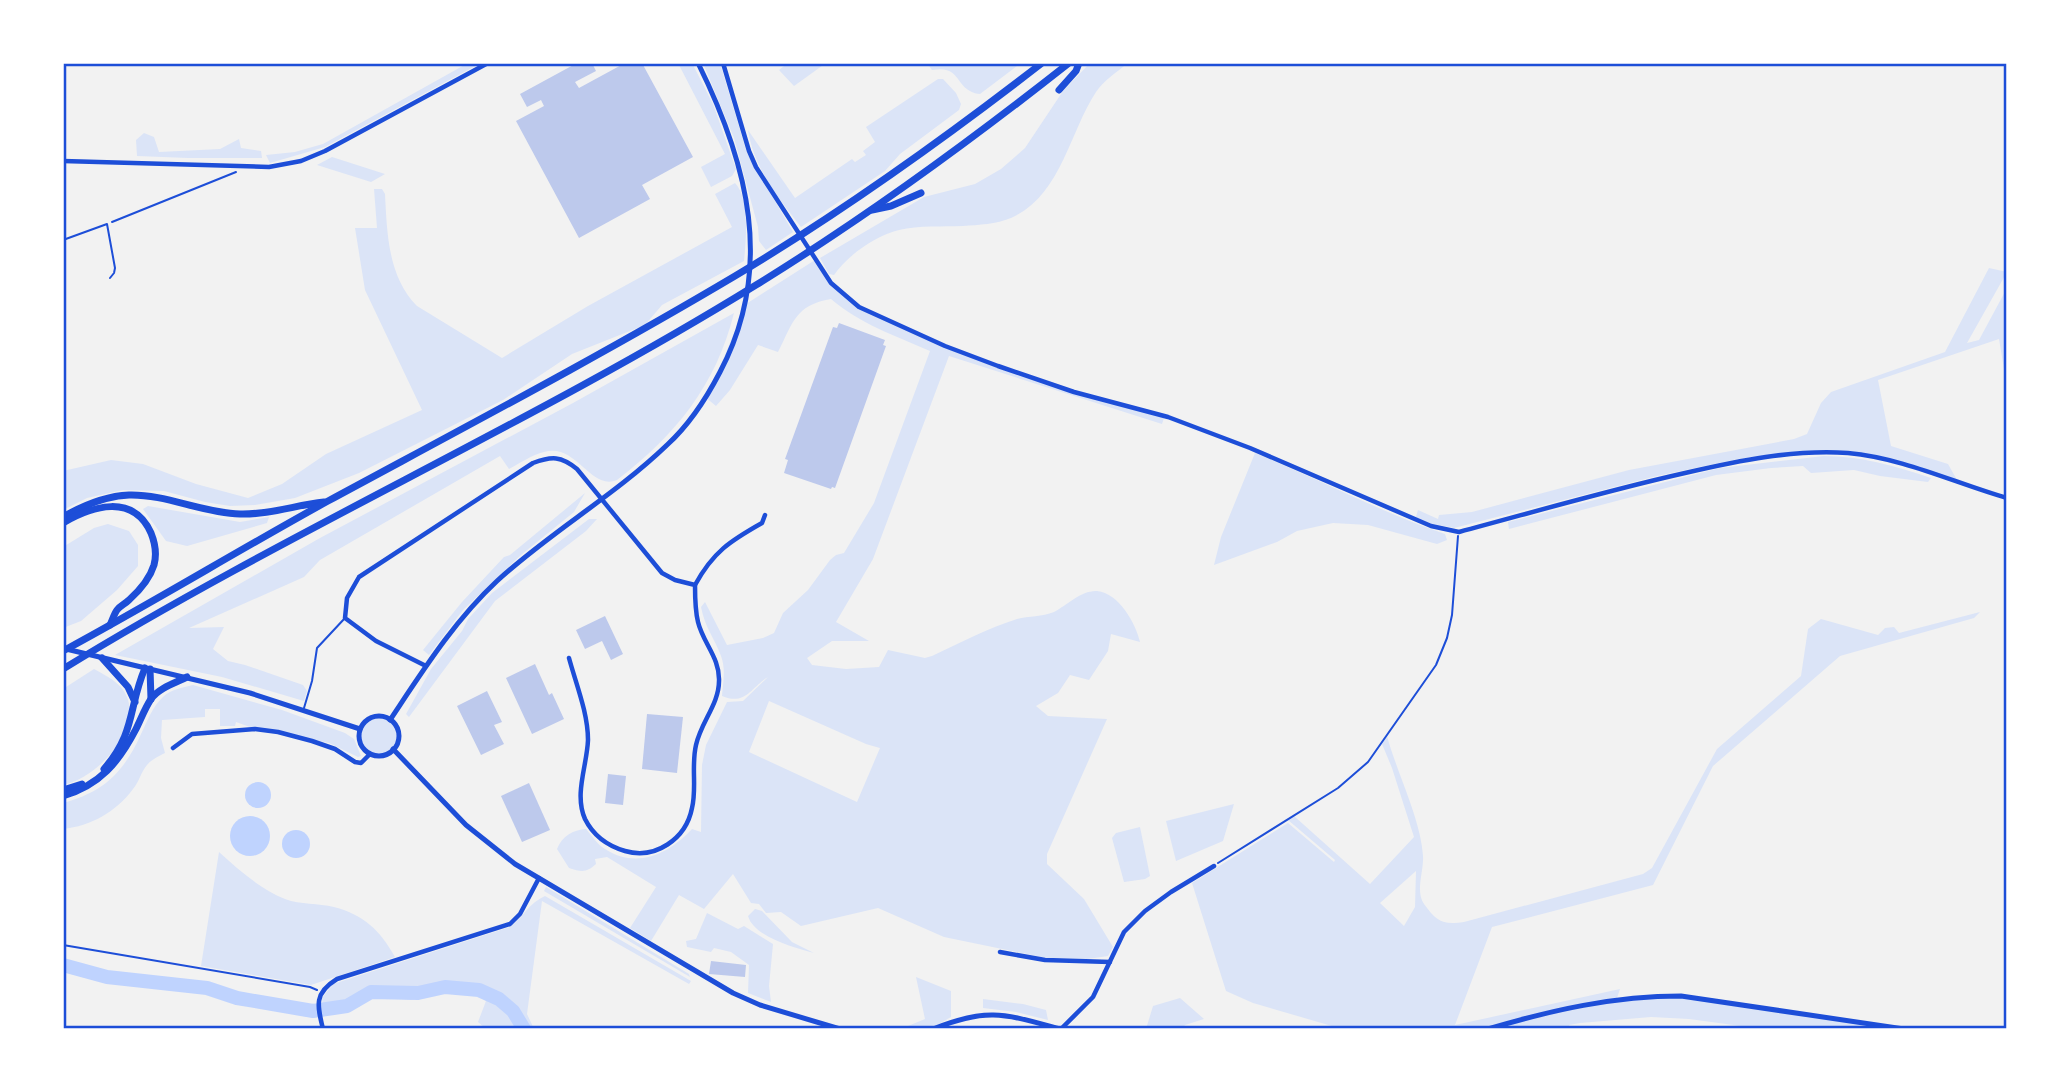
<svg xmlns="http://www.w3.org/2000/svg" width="2070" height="1092" viewBox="0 0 2070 1092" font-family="'Playfair Display',serif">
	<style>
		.green { fill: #dbe4f7; fill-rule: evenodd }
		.water { fill: #bfd3fe }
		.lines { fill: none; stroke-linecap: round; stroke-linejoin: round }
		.river { stroke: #bfd3fe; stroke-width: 14 }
		.building { fill: #bdc9ec }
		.path { stroke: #1d4ed8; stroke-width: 2 }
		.service { stroke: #1d4ed8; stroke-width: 2 }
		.minor { stroke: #1d4ed8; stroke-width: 4.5 }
		.secondary { stroke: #1d4ed8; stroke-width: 5 }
		.motorway { stroke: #1d4ed8; stroke-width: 7 }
		.neatline { fill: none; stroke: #1d4ed8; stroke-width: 2.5 }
	</style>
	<rect width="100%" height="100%" fill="#f2f2f2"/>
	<g class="green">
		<path d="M468 63H481L325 147 270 163 266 155 295 152 323 144Z"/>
		<path d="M678 63H692L713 104 736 169 732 176 711 187 701 167 725 154Z"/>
		<path d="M703 63H720L747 153 793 232 766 250 759 241 758 227 734 138Z"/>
		<path d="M788 63H826L794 86 779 70Z"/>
		<path d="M927 63H1021L980 94C954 91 963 64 932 70Z"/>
		<path d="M1090 63H1128C1117 72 1104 80 1096 92 1069 133 1061 196 1011 218 996 224 979 225 963 226 943 227 919 225 899 230 875 236 848 255 834 275L829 274 820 258 924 197 975 184 1001 169 1025 148 1063 91Z"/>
		<path d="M938 79H943L956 93 961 104 959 110 900 154 885 171 801 227C778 198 754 168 748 130L795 198 852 159 855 162 866 155 863 151 875 142 866 127Z"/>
		<path d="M144 133 154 137 159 152 220 149 239 139 241 148 261 151 262 158H188L137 156 136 140Z"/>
		<path d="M332 157 385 174 371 182 317 165Z"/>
		<path d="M735 183C750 198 746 241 744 261L662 305 645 325 572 354 503 400 359 473 295 498 255 505 230 506 205 502 164 491 123 490 87 498 63 510V471L111 460 143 464 196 484 248 498 282 484 326 454 422 410 365 290 355 228H377L374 189H382L385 194C387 233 388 277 417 306L502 358 588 306 732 227 715 194Z"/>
		<path d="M815 260 831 284 859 307 945 346 1074 392 1164 418 1162 424 949 356 873 559 836 622 869 641H832L807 658 812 665 846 669 879 667 888 650 925 658 932 656C960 643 988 628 1017 619 1029 616 1042 617 1054 612 1067 605 1082 590 1097 591 1119 593 1136 624 1140 642L1111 634 1108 651 1089 680 1070 675 1058 693 1036 706 1048 716 1107 719 1047 854V864L1084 899 1113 947 1108 956 1087 959 1046 958 944 937 878 908 801 926 781 912 766 913 759 904 751 903 733 874 704 909 679 895 651 941 630 928 656 887 607 857 595 859 596 864C586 873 582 872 569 868L557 849C562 836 573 830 586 829 592 836 598 845 605 849 637 870 670 853 692 829L701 832 702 765 706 745 727 702 743 701 768 677C751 687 746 706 722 696 723 682 726 669 721 656 714 637 705 628 701 607L705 602 727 645 763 638 774 633 783 613 808 590 830 560 836 555 844 553 874 503 930 351C896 336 860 324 831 299 795 305 793 323 778 352L758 345 730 390 716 406 705 397 711 389 746 304ZM769 701 866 744 880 748 857 802 749 752Z"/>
		<path d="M1989 268 2007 272 1967 343 1979 340 2007 288V387L1999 339 1878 380 1891 446 1948 464 1957 480 1884 457 1851 451 1821 450 1787 453 1738 459 1657 476 1454 528 1428 523 1416 517 1418 510 1438 519 1439 515 1472 512 1629 470 1794 439 1807 434 1821 403 1831 392 1945 352Z"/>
		<path d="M734 313C716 385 676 435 617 480 590 491 577 443 544 452 532 455 520 463 509 469L500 456 320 560 304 577 189 628 224 627 213 649 228 661 245 665 303 685 307 691 304 701 222 677 115 655 320 538 573 403Z"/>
		<path d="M1255 453C1319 479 1380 512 1445 534L1447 540 1437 544 1368 525 1333 523 1297 531 1277 542 1214 565 1221 537Z"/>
		<path d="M1824 456C1861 456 1895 466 1931 478L1928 482 1880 476 1854 470 1811 473 1803 466 1771 468 1716 475 1509 529 1508 522 1720 468Z"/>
		<path d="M585 493 574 512 521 555 463 610 429 655 423 650 462 602 504 557 510 555Z"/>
		<path d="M148 506 240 522 269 517 267 523 187 546 166 541 143 509Z"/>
		<path d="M589 519H597L586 531 495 601 409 717 406 714 431 669 462 631 468 619 492 593Z"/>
		<path d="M108 524 129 531 138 545V566L117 590 81 621 63 628V547L94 528Z"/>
		<path d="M1980 612 1974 618 1840 656 1713 766 1653 885 1492 927 1455 1025 1620 989 1617 998 1681 996 1904 1029H1763L1689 1019 1651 1017 1580 1023 1569 1025 1571 1029H1342L1253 1003 1226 991 1192 883 1288 823 1334 862 1335 860 1288 820 1294 816 1370 884 1414 837 1392 768 1382 744 1387 736C1397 773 1421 820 1423 856 1424 871 1415 891 1424 904 1437 922 1443 925 1464 922L1643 874 1652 868 1717 749 1801 676 1808 629 1821 619 1878 635 1885 628 1894 627 1899 633ZM1416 871 1415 907 1404 926 1380 903Z"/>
		<path d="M94 669C106 676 121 682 127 697 141 731 96 779 63 785V689Z"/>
		<path d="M193 685 282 710 345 733 354 739 361 756 358 757 329 743 250 727 236 722 235 726H220V709H205V717L162 720 161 738 165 753C159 756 151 760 147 765 141 772 139 782 133 789 116 812 91 826 63 829V803C104 792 124 772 141 734 147 722 152 707 163 697 171 689 182 688 193 685Z"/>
		<circle cx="379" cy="736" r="20"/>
		<path d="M1234 804 1223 841 1176 861 1166 821Z"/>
		<path d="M1140 827 1150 876 1145 879 1124 882 1112 838 1116 833Z"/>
		<path d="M219 852C239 870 260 889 285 899 301 905 318 903 334 907 364 915 380 930 395 957L311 985 201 966Z"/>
		<path d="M546 887 689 974 690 977 544 891Z"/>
		<path d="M545 896 691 981 689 984 542 901 527 1014 534 1029H486L478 1022 486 1001 479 991H437L411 1000 363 995 333 1009 323 1008 322 998 333 984 510 927C524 916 529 903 545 896Z"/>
		<path d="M755 909 762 911 792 942 814 953C795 948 754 937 748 916Z"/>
		<path d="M707 913 738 929 744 926 773 944 769 986 771 1002 748 993 749 965 731 952 714 948 711 952 687 947 686 941 696 939Z"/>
		<path d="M916 977 951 991V1017L932 1028 909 1029 908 1026 925 1019Z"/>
		<path d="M1180 998 1204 1019 1185 1025 1182 1029H1146L1153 1006Z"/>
		<path d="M983 999 1023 1004 1046 1010 1048 1020 1016 1012 983 1008Z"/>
	</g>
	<g class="water">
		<circle cx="258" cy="795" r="13"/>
		<circle cx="250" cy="836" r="20"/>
		<circle cx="296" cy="844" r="14"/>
	</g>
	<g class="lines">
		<path class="river" d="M63 965 107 977 207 988 237 998 313 1011 347 1006 371 992 418 993 445 987 479 990 499 999 513 1011 524 1029"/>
	</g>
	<g class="building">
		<path d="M577 63H592L596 71 575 82 579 88 625 63H642L693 157 642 185 650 199 579 238 516 121 544 106 541 100 527 107 520 94Z"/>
		<path d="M839 323 885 340 883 345 886 346 835 488 832 487 831 489 784 473 788 460 785 459 833 327 837 328Z"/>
		<path d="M605 616 623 654 611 660 602 641 585 649 576 630Z"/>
		<path d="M535 664 549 695 552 693 564 719 532 734 506 678Z"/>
		<path d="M487 691 502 722 494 725 504 744 481 755 457 706Z"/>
		<path d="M647 714 683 717 677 773 642 769Z"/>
		<path d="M608 774 626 776 623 805 605 803Z"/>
		<path d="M529 783 550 830 522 842 501 796Z"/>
		<path d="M711 961 746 965 745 977 709 974Z"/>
	</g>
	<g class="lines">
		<g class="path">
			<path d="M112 222 236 172"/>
			<path d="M1218 863 1338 788 1368 762 1436 665 1447 638 1452 615 1458 536"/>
			<path d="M63 945 310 987 317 990"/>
		</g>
		<g class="service">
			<path d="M63 240 107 224 115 268 114 273 110 278"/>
			<path d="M304 708 312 681 317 648 345 618"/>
		</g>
		<g class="minor">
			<path d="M723 63 749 151 756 167 831 283 859 307 945 346 998 366 1074 392 1168 417 1250 448 1431 526 1459 532C1534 512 1609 490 1685 473 1737 461 1794 449 1848 453 1903 458 1955 483 2007 498"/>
			<path d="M63 161 269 167 301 161 325 151 488 63"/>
			<path d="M695 585C713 552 730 541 762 523L765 515"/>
			<path d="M426 666 376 641 345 618 347 598 359 577 533 463C552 456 561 456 577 469L662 573 675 580 695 585C695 597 695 610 698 622 703 643 720 658 719 681 719 704 701 722 696 745 691 766 697 788 692 808 686 839 655 860 625 851 608 846 593 835 585 819 574 794 587 766 588 740 588 713 576 684 569 658"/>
			<path d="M173 748 192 734 255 729 278 732 312 741 335 749 355 762 361 763 370 754"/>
			<path d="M1000 952 1045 960 1110 962"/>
			<path d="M323 1029C317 1005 314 993 337 979L510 924 520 914 539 878"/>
			<path d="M1061 1029 1093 997 1124 932 1145 911 1171 892 1214 866"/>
		</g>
		<g class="secondary">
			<path d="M66 649 250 693 360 729"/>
			<circle cx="379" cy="736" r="20"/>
			<path d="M390 720C422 672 454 621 497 581 550 532 614 496 667 445 689 425 706 399 720 372 775 268 748 164 698 63"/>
			<path d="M393 749 466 825 515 864 733 993 760 1005 840 1029"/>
			<path d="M933 1029C988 1007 1005 1014 1060 1029"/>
			<path d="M1488 1029C1552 1010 1614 996 1681 996L1904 1029"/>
		</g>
		<g class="motorway">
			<path d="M1059 90 1076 71 1079 63"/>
			<path d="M872 210 891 206 921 193"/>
			<path d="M63 517C82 506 106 496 129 495 166 494 202 513 240 514 269 515 296 505 324 502"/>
			<path d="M63 523C92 506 133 493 151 533 155 543 157 554 154 565 150 578 139 591 129 600 125 604 120 606 117 610 114 614 112 621 110 625"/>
			<path d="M63 651C152 603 239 550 328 501 465 427 602 355 735 276 842 212 944 139 1042 63"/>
			<path d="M102 658 128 687 135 702"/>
			<path d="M63 669C288 531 531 424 756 285 865 218 969 142 1069 63"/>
			<path d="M150 669 151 699"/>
			<path d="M104 769C136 732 128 708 145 668"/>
			<path d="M63 790 82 784"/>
			<path d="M63 796C100 785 119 762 136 729 141 719 145 708 151 699 159 688 175 683 187 677"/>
		</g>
	</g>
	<rect width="2070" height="1092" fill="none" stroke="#ffffff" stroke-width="130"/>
	<rect x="65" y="65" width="1940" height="962" class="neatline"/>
</svg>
